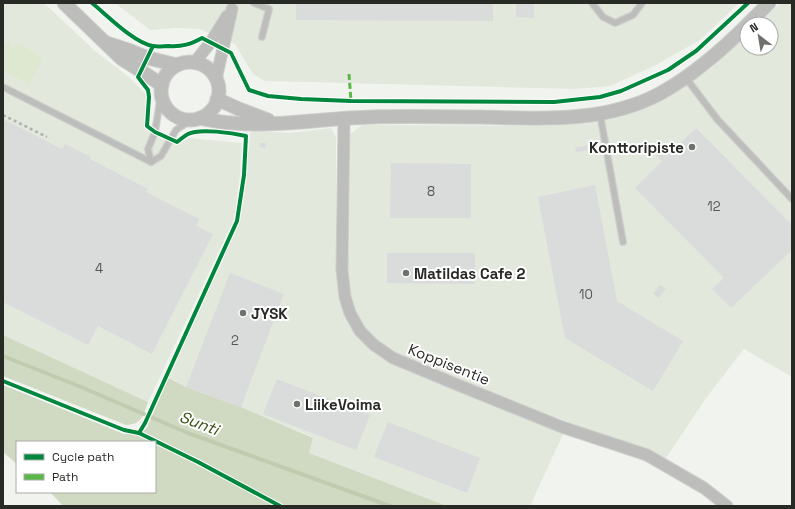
<svg xmlns="http://www.w3.org/2000/svg" width="795" height="509" viewBox="0 0 795 509" font-family="'Space Grotesk',sans-serif">
	<style>
		.built { fill: #e2e8dc }
		.green { fill: #dee7d0 }
		.forest { fill: #d0dac2 }
		.lines { fill: none; stroke-linecap: round; stroke-linejoin: round }
		.stream { stroke: #c0ccaf; stroke-width: 4 }
		.building { fill: #dadcdb }
		.service-casing { stroke: #cdcfcb; stroke-width: 8 }
		.minor-casing { stroke: #cdcfcb; stroke-width: 13 }
		.tertiary-casing { stroke: #cdcfcb; stroke-width: 15 }
		.path { stroke: #b0b1af; stroke-width: 2.5; stroke-dasharray: 3 3; stroke-linecap: butt }
		.service { stroke: #bdbebc; stroke-width: 5.5 }
		.minor { stroke: #bdbebc; stroke-width: 11 }
		.tertiary { stroke: #bdbebc; stroke-width: 13 }
		.quiet { stroke: #58b947; stroke-width: 3; stroke-dasharray: 6 3; stroke-linecap: butt }
		.cycleway-casing { stroke: #fff; stroke-width: 6 }
		.cycleway { stroke: #00873e; stroke-width: 4 }
		.poi-dot { fill: #6e716c; stroke: #fff; stroke-width: 1.5 }
		.labels { text-anchor: middle; dominant-baseline: central; stroke-width: 4; stroke-linejoin: round; paint-order: stroke }
		.number-label { font-size: 13px; fill: #545653 }
		.poi-label { font-size: 15px; font-weight: bold; fill: #282a26; stroke: #fff; text-anchor: start }
		.street-label { font-size: 15px; fill: #282a26; stroke: #fff }
		.water-label { font-size: 16px; font-style: italic; fill: #3c4f14; stroke: #fff }
	</style>
	<rect width="100%" height="100%" fill="#f1f4ee"/>
	<g class="built">
		<path d="M3 3H44L95 51 130 78 147 96 145 130 177 145 189 138 241 143 240 175 234 219 148 402 3 335Z"/>
		<path d="M115 3H739L700 40 654 66 610 86 574 89 265 81 253 74 235 44 199 29 176 28 150 30Z"/>
		<path d="M780 3H792V377L744 349 706 398 666 458 647 449 563 420 459 380 396 353 379 343 365 329 354 312 350 295 347 269 349 249 350 134 362 125 547 126 576 124 616 117 634 112 654 104 670 95 710 69 747 35V48H771V24H759Z"/>
		<path d="M331 128 336 137V269L341 298 356 333 373 351 393 362 564 432 530 506H447L309 453 313 437 241 407 186 387 168 378 240 222 251 130 289 133Z"/>
	</g>
	<path class="green" d="M6 42 13 48 18 44 34 52 42 60 29 84 3 71V45Z"/>
	<g class="forest">
		<path d="M3 335 148 402C143 416 142 424 126 425L3 376Z"/>
		<path d="M168 378 186 387 241 407 313 438 309 453 447 506H63L50 492H155V442H17V464L3 452V385L124 434H139L147 428Z"/>
	</g>
	<g class="lines">
		<path class="stream" d="M3 356 81 387 188 433 390 506"/>
	</g>
	<g class="building">
		<path d="M296 3H493V21L296 20Z"/>
		<path d="M516 3H534V18L516 17Z"/>
		<path d="M3 119 62 149 65 144 91 157 90 159 148 189 146 192 199 219 196 226 213 234 152 354 98 326 88 345 3 302Z"/>
		<path d="M696 128 792 225V250L731 308 712 289 724 278 635 188 662 161 654 153 660 148 661 146 669 154Z"/>
		<path d="M260 143H266V148L259 147Z"/>
		<path d="M587 145 588 150 576 152 575 148Z"/>
		<path d="M391 163 471 164V218H390Z"/>
		<path d="M595 185 617 301 683 341 653 391 565 338 538 197Z"/>
		<path d="M387 253H475V284L387 283Z"/>
		<path d="M230 273 284 294 241 407 186 387Z"/>
		<path d="M660 285 666 289 659 298 653 294Z"/>
		<path d="M277 379 370 415 356 450 263 414Z"/>
		<path d="M388 422 480 458 467 493 374 457Z"/>
	</g>
	<g class="lines">
		<defs>
			<g id="service">
				<path d="M254 3 269 9 262 37"/>
				<path d="M592 3 603 17 615 23 633 15 642 3"/>
				<path d="M686 78 717 119 792 199"/>
				<path d="M3 87 151 162"/>
				<path d="M600 114 623 242"/>
				<path d="M151 162 148 149 155 132 161 94"/>
				<path d="M151 162 161 156 176 130 191 120"/>
			</g>
			<g id="minor">
				<path d="M194 63 211 42 227 16"/>
				<path d="M216 79 232 9"/>
				<path d="M344 118 342 270 345 297 350 313 360 331 374 345 393 358 458 385 562 427 647 455 704 488 727 506"/>
			</g>
			<g id="tertiary">
				<path d="M64 3 122 59 141 71 162 85"/>
				<path d="M748 24 769 3"/>
				<path d="M107 43 128 50 148 58 177 65"/>
				<circle cx="190" cy="91" r="29"/>
				<path d="M217 99 239 109 268 120"/>
				<path d="M200 118C210 120 222 123 233 123 279 127 325 118 372 117 408 116 444 117 481 117 541 119 606 123 661 93 693 75 721 51 747 25"/>
			</g>
		</defs>
		<use href="#service" class="service-casing"/>
		<use href="#minor" class="minor-casing"/>
		<use href="#tertiary" class="tertiary-casing"/>
		<path class="path" d="M3 115 47 137"/>
		<use href="#service" class="service"/>
		<use href="#minor" class="minor"/>
		<use href="#tertiary" class="tertiary"/>
		<path class="quiet" d="M349 74 351 101"/>
		<defs>
			<g id="cycleway">
				<path d="M92 3C108 16 134 43 153 46 158 47 164 46 169 46 182 47 191 44 202 38L231 53 249 90 268 96 301 99 351 101 554 102 600 97 621 91 668 70 696 51 748 3"/>
				<path d="M3 381 124 430 139 433 145 423 237 221 244 175 246 136C233 133 199 128 188 134 184 136 181 139 177 142L155 132 147 126 149 97 148 90 138 77 153 46"/>
				<path d="M139 433 198 462 280 506"/>
			</g>
		</defs>
		<use href="#cycleway" class="cycleway-casing"/>
		<use href="#cycleway" class="cycleway"/>
	</g>
	<g class="poi-dot">
		<circle cx="692" cy="147" r="4"/>
		<circle cx="406" cy="273" r="4"/>
		<circle cx="243" cy="313" r="4"/>
		<circle cx="297" cy="404" r="4"/>
	</g>
	<g class="labels">
		<g class="number-label">
			<text x="431" y="191">8</text>
			<text x="714" y="206">12</text>
			<text x="99" y="268">4</text>
			<text x="586" y="294">10</text>
			<text x="235" y="340">2</text>
		</g>
		<g class="poi-label">
			<text x="684" y="147" text-anchor="end">Konttoripiste</text>
			<text x="414" y="273">Matildas Cafe 2</text>
			<text x="251" y="313">JYSK</text>
			<text x="305" y="404">LiikeVoima</text>
		</g>
		<g class="street-label">
			<text transform="translate(449 364) rotate(22)">Koppisentie</text>
		</g>
		<g class="water-label">
			<text transform="translate(199 423) rotate(21)">Sunti</text>
		</g>
	</g>
	<rect width="795" height="509" fill="none" stroke="#282a26" stroke-width="8"/>
	<rect x="16" y="441" width="140" height="52" fill="#ffffff" stroke="#a9aaa8"/>
	<rect x="24" y="454" width="20" height="6" fill="#00873e" stroke="#a9aaa8"/>
	<text x="52" y="461" font-size="12" fill="#282a26">Cycle path</text>
	<rect x="24" y="474" width="20" height="6" fill="#58b947" stroke="#a9aaa8"/>
	<text x="52" y="481" font-size="12" fill="#282a26">Path</text>
	<g transform="translate(759 36) rotate(329)"><circle r="19" fill="#ffffff" stroke="#a9aaa8"/>
	<path d="M0-3L7 15L0 10L-7 15Z" fill="#6e716c"/>
	<text y="-6" font-size="11" font-weight="bold" text-anchor="middle" fill="#282a26">N</text>
	</g>
</svg>
